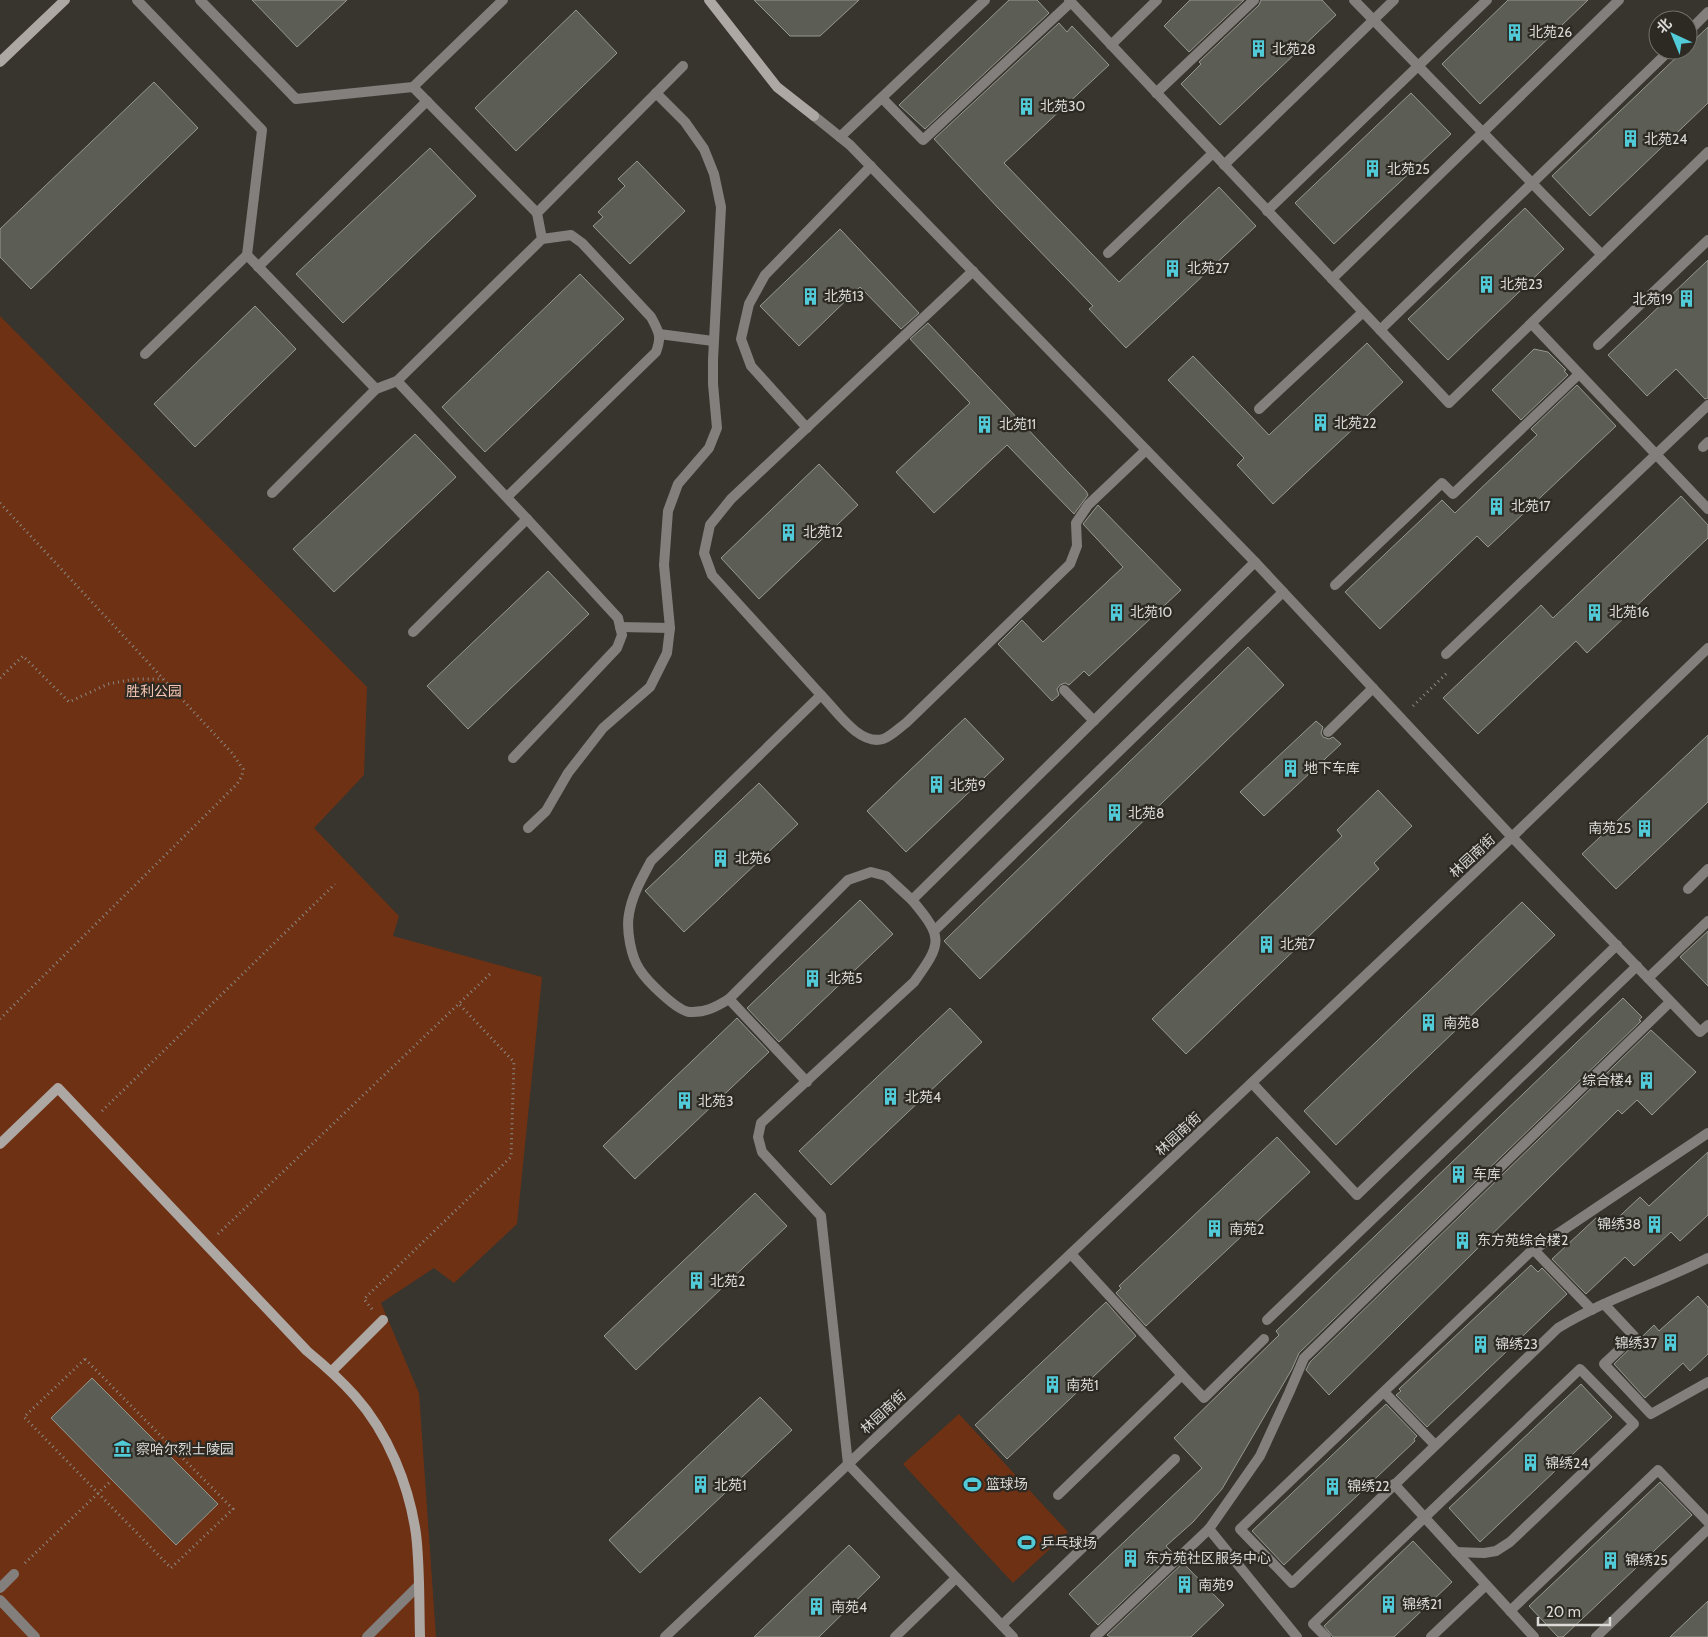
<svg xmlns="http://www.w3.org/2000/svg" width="1708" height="1637" viewBox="0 0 1708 1637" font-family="Cabin,'Noto Sans SC',sans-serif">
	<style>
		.green { fill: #6f3114 }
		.building { fill: #5c5d55; stroke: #979890 }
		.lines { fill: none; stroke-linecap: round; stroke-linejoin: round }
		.path { stroke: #8b8a84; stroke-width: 3; stroke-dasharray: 1 4; stroke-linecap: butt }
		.lane { stroke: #827f7c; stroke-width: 10 }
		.street { stroke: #827f7c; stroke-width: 10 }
		.secondary { stroke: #ada8a4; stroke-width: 10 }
		.labels { text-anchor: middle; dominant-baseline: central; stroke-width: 4.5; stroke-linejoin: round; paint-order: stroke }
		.poi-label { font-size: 14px; fill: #dbdad6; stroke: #2d2a24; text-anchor: start }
		.park-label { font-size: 14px; fill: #f6c5b1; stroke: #2d2a24 }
		.street-label { font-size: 14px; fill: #dbdad6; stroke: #2d2a24 }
	</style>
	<rect width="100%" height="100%" fill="#37352e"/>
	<g class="green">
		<path d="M0 316 367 687 364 775 314 828 399 916 393 936 542 977 517 1224 454 1283 434 1268 381 1303 419 1393 436 1637H0Z"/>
		<path d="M959 1414 1068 1532 1013 1583 903 1464Z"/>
	</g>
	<g class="building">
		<path d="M252 0H347L297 47Z"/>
		<path d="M754 0H859L820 36H790Z"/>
		<path d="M1009 0H1037L1049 13 925 129 899 105Z"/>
		<path d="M1190 0H1244L1189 52 1164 26Z"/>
		<path d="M1261 0H1322L1336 15 1220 125 1181 84 1201 64 1199 62 1259 5Z"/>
		<path d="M1508 0H1588L1480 104 1442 64Z"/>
		<path d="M576 10 617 53 516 151 475 108Z"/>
		<path d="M1059 23 1067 32 1072 26 1109 65 1004 163 1119 282 1219 187 1256 226 1126 348 1089 309 1093 306 999 209 934 139Z"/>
		<path d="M1708 27V103L1590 216 1552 176 1684 50H1688V46Z"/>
		<path d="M154 82 198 128 31 289 0 257V229Z"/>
		<path d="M1411 93 1451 134 1334 244 1295 203Z"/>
		<path d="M430 148 476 196 343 323 296 274Z"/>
		<path d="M637 161 685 211 630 264 593 226 603 217 598 212 625 186 618 179Z"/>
		<path d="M1525 208 1564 249 1448 360 1408 319Z"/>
		<path d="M840 229 919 313 901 329 860 287 799 346 760 306Z"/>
		<path d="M1708 260V398L1705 399 1676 369 1647 396 1608 355Z"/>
		<path d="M580 274 624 319 485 452 442 407Z"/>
		<path d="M255 306 296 349 195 447 154 404Z"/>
		<path d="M928 323 1086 491 1088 495 1074 514 1007 445 934 513 896 472 970 403 910 339Z"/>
		<path d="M1367 343 1403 382 1273 504 1237 465 1244 458 1168 380 1193 356 1269 435Z"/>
		<path d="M1534 349 1548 352 1566 370 1564 371 1568 375 1521 420 1492 390Z"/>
		<path d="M1577 385 1616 426 1488 547 1477 536 1380 629 1345 592 1442 500 1455 513 1537 435 1531 429Z"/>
		<path d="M415 434 456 477 334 592 293 549Z"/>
		<path d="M819 464 858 505 759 599 721 558Z"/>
		<path d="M1681 496 1708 525V538L1587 653 1576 641 1478 734 1443 698 1541 605 1553 618Z"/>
		<path d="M1098 505 1181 590 1089 676 1084 671 1069 685 1065 683 1060 685 1057 689 1059 695 1052 701 998 644 1022 620 1043 642 1123 567 1083 524Z"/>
		<path d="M548 571 589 614 468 729 427 686Z"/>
		<path d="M1248 647 1284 685 980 979 944 941Z"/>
		<path d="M965 718 1004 759 906 852 867 811Z"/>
		<path d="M1316 721 1323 727 1321 733 1323 737 1329 739 1333 737 1341 744 1264 816 1240 792Z"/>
		<path d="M1708 735V802L1616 889 1582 854Z"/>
		<path d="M759 783 798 824 684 932 645 891Z"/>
		<path d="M1378 790 1412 826 1374 863 1379 869 1186 1054 1152 1019 1342 836 1337 830Z"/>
		<path d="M860 900 893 934 779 1042 747 1008Z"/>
		<path d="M1522 902 1555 935 1336 1145 1304 1111Z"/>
		<path d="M1708 931V986L1680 957Z"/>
		<path d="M1623 998 1642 1017 1639 1020 1641 1021 1299 1353 1292 1369 1222 1489 1193 1522 1166 1546 1173 1553 1098 1625 1069 1594 1202 1468 1174 1438 1279 1335 1276 1331Z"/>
		<path d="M950 1008 982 1042 831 1185 799 1151Z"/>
		<path d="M737 1018 769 1052 635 1179 603 1146Z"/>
		<path d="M1651 1030 1696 1072 1652 1115 1637 1100 1622 1114 1618 1110 1329 1395 1306 1370 1310 1362Z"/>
		<path d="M1277 1137 1310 1172 1146 1326 1116 1293 1121 1288 1119 1286Z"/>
		<path d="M1708 1152V1215L1680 1241 1671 1232 1634 1266 1625 1257 1586 1294 1552 1259 1596 1218 1606 1229 1640 1197 1649 1206Z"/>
		<path d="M755 1193 787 1226 636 1370 604 1336Z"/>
		<path d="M1531 1265 1538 1272 1542 1268 1567 1294 1427 1427 1396 1395 1401 1391 1399 1389Z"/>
		<path d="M1698 1296 1708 1307V1354L1690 1371 1683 1363 1645 1398 1614 1364 1654 1325 1659 1331Z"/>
		<path d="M1106 1302 1136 1336 1007 1459 975 1425Z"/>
		<path d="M92 1378 218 1504 176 1545 51 1418Z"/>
		<path d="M1581 1384 1612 1417 1480 1542 1449 1508Z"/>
		<path d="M760 1397 792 1430 640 1573 609 1540Z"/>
		<path d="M1386 1404 1417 1436 1414 1439 1415 1441 1284 1565 1252 1531Z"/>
		<path d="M1660 1482 1692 1515 1563 1637H1558L1529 1606Z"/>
		<path d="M1413 1541 1452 1582 1394 1637H1333L1324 1626Z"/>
		<path d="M849 1545 880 1577 819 1637H754Z"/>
		<path d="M1183 1563 1224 1605 1191 1637H1110L1107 1635Z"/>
		<path d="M1708 1601V1637H1670Z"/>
	</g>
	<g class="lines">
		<g class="path">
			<path d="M0 503 232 753 243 769 242 776 237 784 0 1019"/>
			<path d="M0 678 23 656 69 702 108 684 135 679H163"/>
			<path d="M1413 706 1448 672"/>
			<path d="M102 1111 335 884"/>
			<path d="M218 1234 492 972"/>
			<path d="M372 1309 364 1299 511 1157 514 1062 459 1004"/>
			<path d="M85 1359 233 1509 171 1568 24 1417Z"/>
			<path d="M25 1563 112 1480"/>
		</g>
		<g class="lane">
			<path d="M0 1588 14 1574"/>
			<path d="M0 1600 35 1637"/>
			<path d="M367 1637 418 1586"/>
		</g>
		<g class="street">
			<path d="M137 0 262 130 247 255 145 354"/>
			<path d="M200 0 296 99 413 87 503 0"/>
			<path d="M1069 0 1449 403 1708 152"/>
			<path d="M1354 0 1602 255"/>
			<path d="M1688 32 1708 12"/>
			<path d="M1111 45 1157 0"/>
			<path d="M413 87 537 213"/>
			<path d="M1156 93 1254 0"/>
			<path d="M882 98 923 140 1071 2"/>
			<path d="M814 116 850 145 1255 562 1512 837 1700 1032 1708 1025"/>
			<path d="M840 137 985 0"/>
			<path d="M1224 165 1394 0"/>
			<path d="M1267 211 1487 0"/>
			<path d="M1108 253 1213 153"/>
			<path d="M247 255 376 389"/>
			<path d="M258 267 427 101"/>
			<path d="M1332 279 1619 0"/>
			<path d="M1532 324 1708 509"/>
			<path d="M1380 330 1670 50"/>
			<path d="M659 334 713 341"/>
			<path d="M1598 345 1708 240"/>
			<path d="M397 381 527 519 413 632"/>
			<path d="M1259 409 1363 312"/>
			<path d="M807 428 751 366 741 339 749 304 765 275 871 166"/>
			<path d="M1703 447 1708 442"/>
			<path d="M272 493 376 389 397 381 542 239 537 213 683 66"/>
			<path d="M507 497 656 352C662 336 659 332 651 317L582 243 571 235 542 239"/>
			<path d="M1335 585 1442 483 1453 494 1579 374"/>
			<path d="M620 627 670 628"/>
			<path d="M1446 654 1708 405"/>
			<path d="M1064 690 1094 721"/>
			<path d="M821 695C836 710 859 746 883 739 890 737 899 728 906 723L1070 564 1077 546 1076 523 1088 505 1146 450"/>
			<path d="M1328 732 1373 688"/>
			<path d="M513 758 617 648 622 635 618 618 527 519"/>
			<path d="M528 828 546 811 568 773 603 728 650 687 667 653 670 628 664 565 668 511 678 484 709 448 717 428 713 384V360L721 207 714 174 704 149 685 122 656 93"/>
			<path d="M1688 889 1708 869"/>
			<path d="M912 900 886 876 871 872 848 880 729 999C716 1007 705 1013 689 1012 676 1010 647 981 640 970 631 957 626 930 629 914 632 895 642 878 651 861L821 695 712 575 704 553 710 525 731 499 973 271"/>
			<path d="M934 931 1283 592"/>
			<path d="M1648 978 1708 921"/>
			<path d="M729 999 807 1082"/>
			<path d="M1252 1083 1357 1195 1617 945"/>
			<path d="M1708 1133 1529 1253 1240 1529 1292 1583 1558 1328C1605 1299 1659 1283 1708 1258"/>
			<path d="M1534 1250 1592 1310"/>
			<path d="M1604 1304 1634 1336 1604 1364 1651 1414 1708 1382"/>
			<path d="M1267 1320 1637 966"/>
			<path d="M1182 1375 1204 1398 1264 1339"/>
			<path d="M1384 1392 1435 1445"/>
			<path d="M1394 1484 1534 1637"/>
			<path d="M1058 1495 1182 1375 1071 1254"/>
			<path d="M1510 1611 1658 1470 1708 1522"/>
			<path d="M1002 1625 1175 1459"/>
			<path d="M665 1637 1512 837 1708 648"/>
			<path d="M895 1637 956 1578"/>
			<path d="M1013 1637 848 1464 821 1216 762 1152 758 1137 761 1123 914 982C942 943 944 938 912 900L1255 562"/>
			<path d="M1095 1637 1209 1529"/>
			<path d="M1297 1637 1209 1529 1260 1456 1289 1393 1304 1358 1670 1002"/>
			<path d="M1326 1637 1313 1624 1580 1369 1634 1424 1510 1542 1496 1551 1484 1553 1456 1552"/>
			<path d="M1431 1637 1486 1585"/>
			<path d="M1596 1637 1708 1529"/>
		</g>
		<g class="secondary">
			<path d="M709 0 777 87 814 116"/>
			<path d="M0 62 65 0"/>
			<path d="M0 1144 58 1088 307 1351C324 1365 340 1379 355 1396 388 1433 409 1485 416 1534 420 1567 419 1603 420 1637"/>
			<path d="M332 1371 383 1320"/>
		</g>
	</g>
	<defs>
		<symbol id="building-bare" viewBox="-9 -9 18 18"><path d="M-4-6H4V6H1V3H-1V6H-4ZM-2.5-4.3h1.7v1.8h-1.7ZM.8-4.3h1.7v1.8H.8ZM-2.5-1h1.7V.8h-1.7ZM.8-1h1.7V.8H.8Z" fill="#52cbd9" stroke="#2d2a24" stroke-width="2.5" paint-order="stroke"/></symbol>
		<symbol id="museum-bare" viewBox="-9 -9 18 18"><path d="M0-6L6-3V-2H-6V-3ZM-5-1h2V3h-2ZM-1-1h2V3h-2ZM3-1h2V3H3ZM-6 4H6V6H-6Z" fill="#52cbd9" stroke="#2d2a24" stroke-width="2.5" paint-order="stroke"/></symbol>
		<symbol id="stadium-bare" viewBox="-9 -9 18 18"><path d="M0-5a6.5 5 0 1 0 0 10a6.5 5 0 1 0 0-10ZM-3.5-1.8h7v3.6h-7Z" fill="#52cbd9" stroke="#2d2a24" stroke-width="2.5" paint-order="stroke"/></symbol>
	</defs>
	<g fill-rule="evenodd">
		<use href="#building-bare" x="1502" y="20" width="25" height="25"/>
		<use href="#building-bare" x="1246" y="36" width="25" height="25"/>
		<use href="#building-bare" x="1014" y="94" width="25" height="25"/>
		<use href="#building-bare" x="1618" y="126" width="25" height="25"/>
		<use href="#building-bare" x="1360" y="156" width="25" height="25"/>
		<use href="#building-bare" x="1160" y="256" width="25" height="25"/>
		<use href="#building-bare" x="1474" y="272" width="25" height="25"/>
		<use href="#building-bare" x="798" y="284" width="25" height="25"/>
		<use href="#building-bare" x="1674" y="286" width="25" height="25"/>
		<use href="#building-bare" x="1308" y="410" width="25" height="25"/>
		<use href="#building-bare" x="972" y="412" width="25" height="25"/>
		<use href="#building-bare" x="1484" y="494" width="25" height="25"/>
		<use href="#building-bare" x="776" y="520" width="25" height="25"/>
		<use href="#building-bare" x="1104" y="600" width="25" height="25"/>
		<use href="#building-bare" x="1582" y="600" width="25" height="25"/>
		<use href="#building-bare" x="1278" y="756" width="25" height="25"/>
		<use href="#building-bare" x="924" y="772" width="25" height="25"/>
		<use href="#building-bare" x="1102" y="800" width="25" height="25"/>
		<use href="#building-bare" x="1632" y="816" width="25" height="25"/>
		<use href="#building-bare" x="708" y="846" width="25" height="25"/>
		<use href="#building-bare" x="1254" y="932" width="25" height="25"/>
		<use href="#building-bare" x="800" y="966" width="25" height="25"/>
		<use href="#building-bare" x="1416" y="1010" width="25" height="25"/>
		<use href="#building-bare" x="1634" y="1068" width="25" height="25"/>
		<use href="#building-bare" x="878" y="1084" width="25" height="25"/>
		<use href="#building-bare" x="672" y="1088" width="25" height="25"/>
		<use href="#building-bare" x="1446" y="1162" width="25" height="25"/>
		<use href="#building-bare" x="1642" y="1212" width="25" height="25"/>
		<use href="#building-bare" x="1202" y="1216" width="25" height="25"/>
		<use href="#building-bare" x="1450" y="1228" width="25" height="25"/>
		<use href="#building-bare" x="684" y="1268" width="25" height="25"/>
		<use href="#building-bare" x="1658" y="1330" width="25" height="25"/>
		<use href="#building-bare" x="1468" y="1332" width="25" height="25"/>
		<use href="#building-bare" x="1040" y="1372" width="25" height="25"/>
		<use href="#museum-bare" x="110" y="1436" width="25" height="25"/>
		<use href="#building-bare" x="1518" y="1450" width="25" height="25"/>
		<use href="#stadium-bare" x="960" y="1472" width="25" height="25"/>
		<use href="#building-bare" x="688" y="1472" width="25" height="25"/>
		<use href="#building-bare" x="1320" y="1474" width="25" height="25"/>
		<use href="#stadium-bare" x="1014" y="1530" width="25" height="25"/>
		<use href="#building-bare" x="1118" y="1546" width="25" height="25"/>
		<use href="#building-bare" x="1598" y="1548" width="25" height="25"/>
		<use href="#building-bare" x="1172" y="1572" width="25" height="25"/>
		<use href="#building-bare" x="1376" y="1592" width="25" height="25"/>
		<use href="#building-bare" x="804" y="1594" width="25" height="25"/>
	</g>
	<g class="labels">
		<g class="poi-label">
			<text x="1529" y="32">北苑26</text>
			<text x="1272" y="49">北苑28</text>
			<text x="1040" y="106">北苑30</text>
			<text x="1644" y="139">北苑24</text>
			<text x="1387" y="169">北苑25</text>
			<text x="1187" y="268">北苑27</text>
			<text x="1500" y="284">北苑23</text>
			<text x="824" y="296">北苑13</text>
			<text x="1673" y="299" text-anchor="end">北苑19</text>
			<text x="1334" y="423">北苑22</text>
			<text x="999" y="424">北苑11</text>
			<text x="1511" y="506">北苑17</text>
			<text x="803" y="532">北苑12</text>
			<text x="1130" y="612">北苑10</text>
			<text x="1609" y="612">北苑16</text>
			<text x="1304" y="768">地下车库</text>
			<text x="950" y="785">北苑9</text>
			<text x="1128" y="813">北苑8</text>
			<text x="1631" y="828" text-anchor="end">南苑25</text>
			<text x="735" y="858">北苑6</text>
			<text x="1280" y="944">北苑7</text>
			<text x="827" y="978">北苑5</text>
			<text x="1443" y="1023">南苑8</text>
			<text x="1632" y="1080" text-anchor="end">综合楼4</text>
			<text x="905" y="1097">北苑4</text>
			<text x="698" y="1101">北苑3</text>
			<text x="1473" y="1174">车库</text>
			<text x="1641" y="1224" text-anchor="end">锦绣38</text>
			<text x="1229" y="1229">南苑2</text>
			<text x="1477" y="1240">东方苑综合楼2</text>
			<text x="710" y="1281">北苑2</text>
			<text x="1657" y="1343" text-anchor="end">锦绣37</text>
			<text x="1495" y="1344">锦绣23</text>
			<text x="1066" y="1385">南苑1</text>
			<text x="136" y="1449">察哈尔烈士陵园</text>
			<text x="1545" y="1463">锦绣24</text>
			<text x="986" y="1484">篮球场</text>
			<text x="714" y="1485">北苑1</text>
			<text x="1347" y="1486">锦绣22</text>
			<text x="1041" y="1543">乒乓球场</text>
			<text x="1145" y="1558">东方苑社区服务中心</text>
			<text x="1625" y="1560">锦绣25</text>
			<text x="1198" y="1585">南苑9</text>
			<text x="1402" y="1604">锦绣21</text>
			<text x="831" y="1607">南苑4</text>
		</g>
		<g class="park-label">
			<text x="154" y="691">胜利公园</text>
		</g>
		<g class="street-label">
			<text transform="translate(1472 856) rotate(-43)">林园南街</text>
			<text transform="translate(1178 1134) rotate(-43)">林园南街</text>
			<text transform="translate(883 1412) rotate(-43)">林园南街</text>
		</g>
	</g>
	<g transform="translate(1673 35) rotate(316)"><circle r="24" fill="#2d2a24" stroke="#73706b"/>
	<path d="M0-4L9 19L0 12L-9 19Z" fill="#52cbd9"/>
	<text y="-8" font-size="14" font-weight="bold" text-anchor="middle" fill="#dbdad6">北</text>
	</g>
	<path d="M1538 1617v8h72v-8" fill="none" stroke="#dbdad6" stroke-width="2.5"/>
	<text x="1546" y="1617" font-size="15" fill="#dbdad6" stroke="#2d2a24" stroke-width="4" paint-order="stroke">20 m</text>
</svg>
